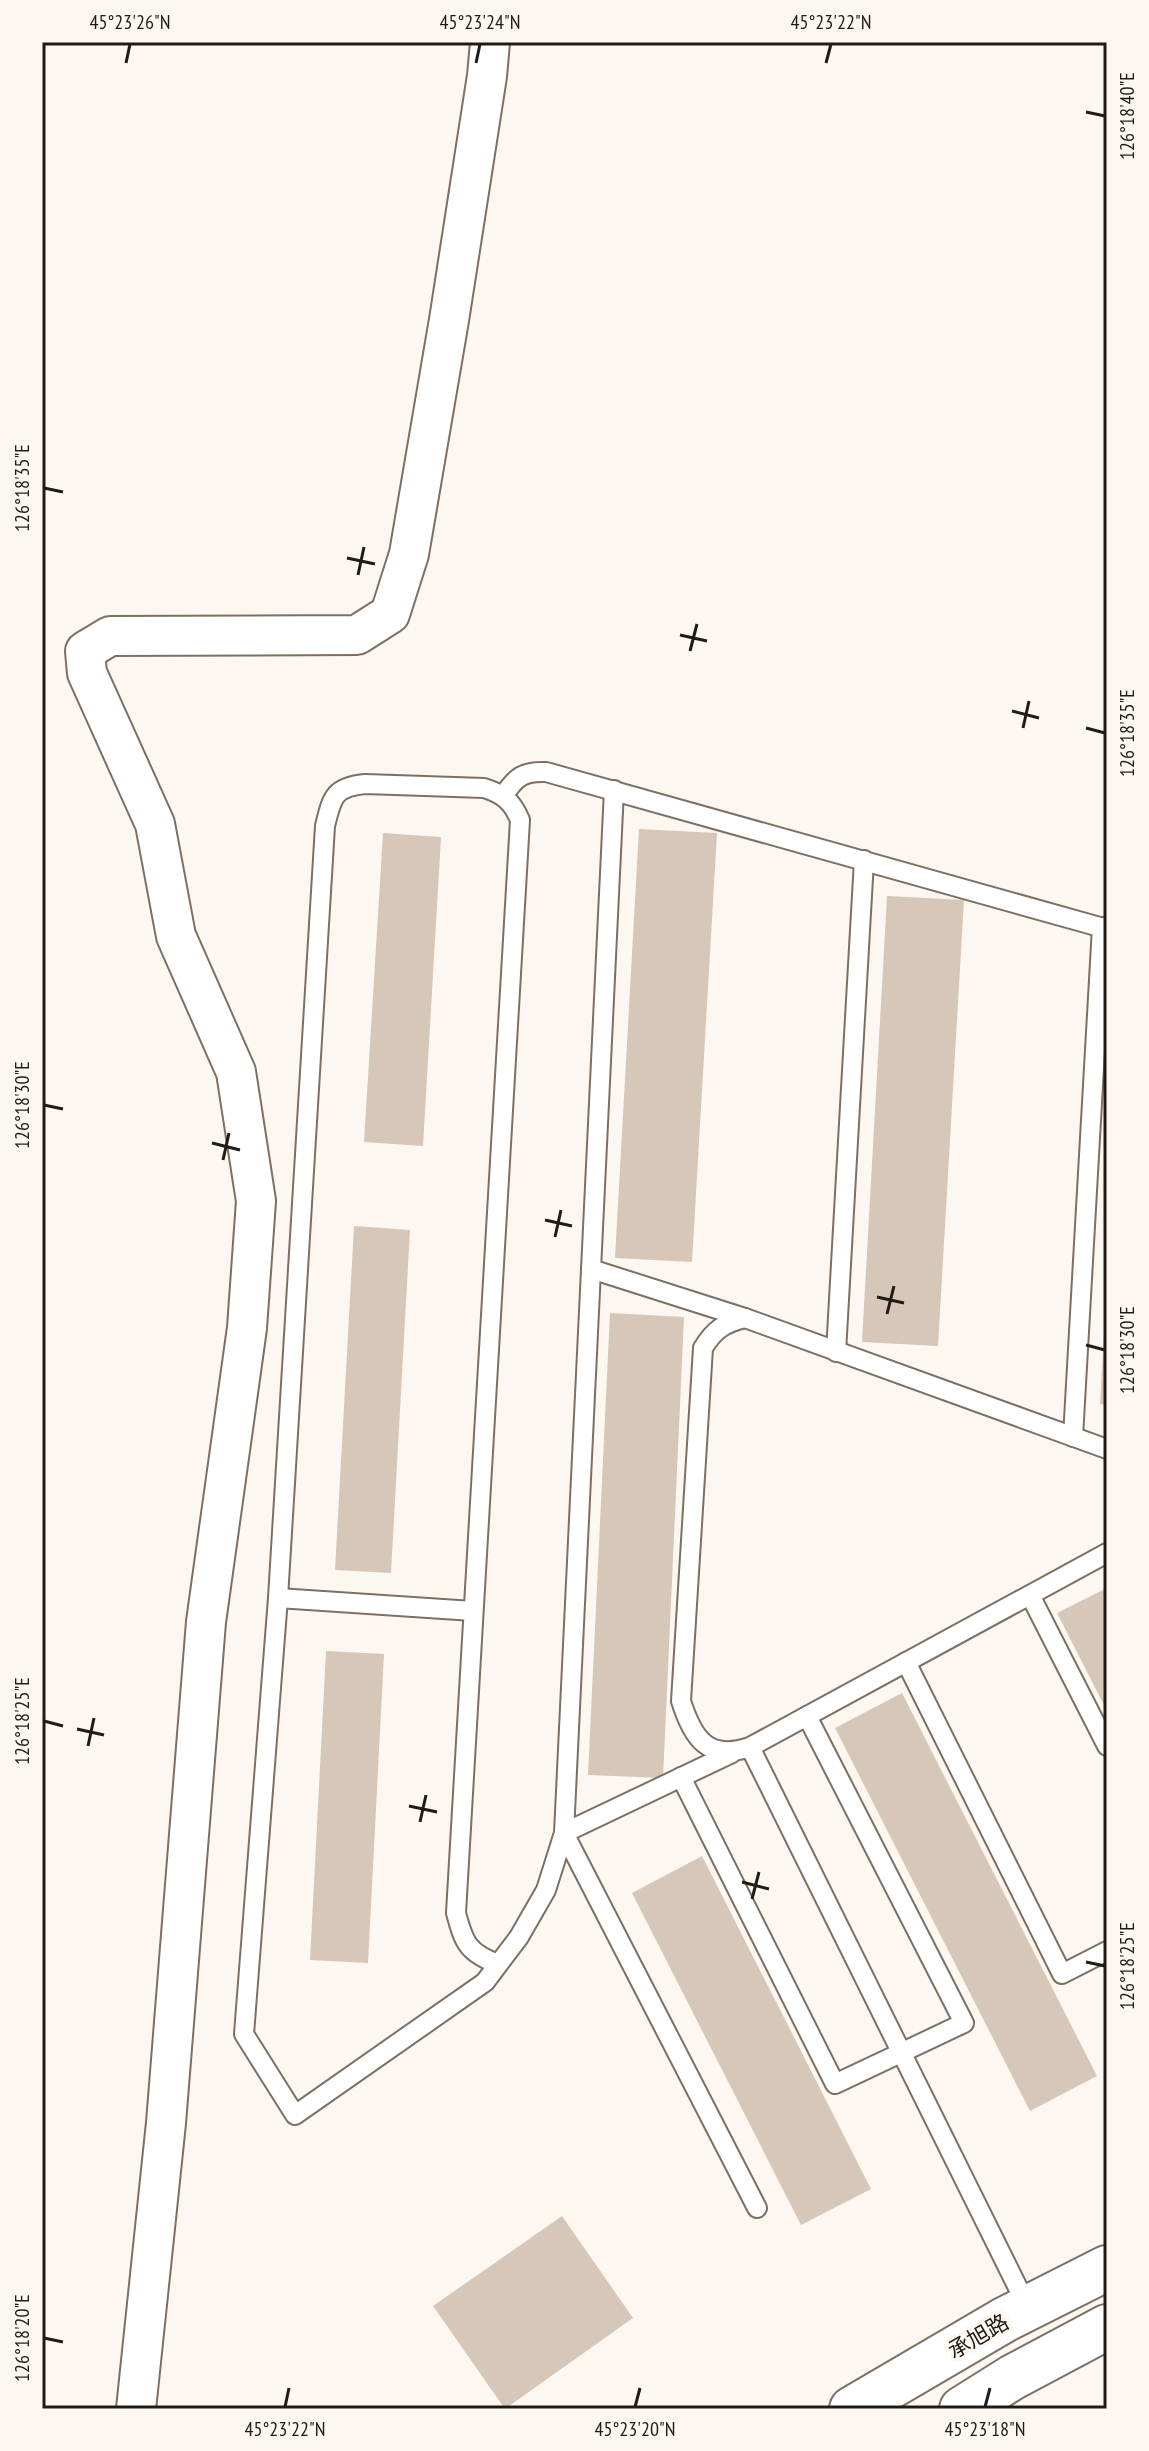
<svg xmlns="http://www.w3.org/2000/svg" width="1149" height="2451" viewBox="0 0 1149 2451" font-family="'PT Sans Narrow','Noto Sans SC',sans-serif">
	<style>
		.building { fill: #d7c7b8 }
		.lines { fill: none; stroke-linecap: round; stroke-linejoin: round }
		.service-casing { stroke: #7d7062; stroke-width: 22 }
		.minor-casing { stroke: #7d7062; stroke-width: 42 }
		.primary-casing { stroke: #7d7062; stroke-width: 48 }
		.service { stroke: #fff; stroke-width: 18 }
		.minor { stroke: #fff; stroke-width: 38 }
		.primary { stroke: #fff; stroke-width: 44 }
		.ticks { fill: none; stroke: #211b16; stroke-width: 3 }
		.labels { text-anchor: middle; dominant-baseline: central; stroke-width: 7; stroke-linejoin: round; paint-order: stroke }
		.street-label { font-size: 22px; fill: #211b16; stroke: #fdf7f1 }
		.neatline { fill: none; stroke: #211b16; stroke-width: 3 }
		.ticks-label { font-size: 20px; text-anchor: middle; fill: #211b16 }
	</style>
	<rect width="100%" height="100%" fill="#fdf7f1"/>
	<g class="building">
		<path d="M639 829 717 833 692 1262 615 1258Z"/>
		<path d="M383 833 441 837 423 1146 364 1142Z"/>
		<path d="M887 896 964 900 938 1346 862 1342Z"/>
		<path d="M354 1226 410 1230 391 1573 335 1570Z"/>
		<path d="M610 1313 684 1317 663 1778 588 1775Z"/>
		<path d="M1105 1317H1107V1405L1100 1404Z"/>
		<path d="M1107 1588V1711L1057 1613Z"/>
		<path d="M326 1651 384 1654 368 1963 310 1960Z"/>
		<path d="M902 1693 1097 2076 1030 2111 835 1728Z"/>
		<path d="M702 1856 871 2189 801 2225 632 1893Z"/>
		<path d="M562 2216 633 2318 505 2409 433 2306Z"/>
	</g>
	<g class="lines">
		<defs>
			<g id="service">
				<path d="M503 796C516 777 523 771 546 772L1107 929"/>
				<path d="M591 1269 745 1318 1107 1449"/>
				<path d="M745 1318C724 1323 714 1330 703 1348L681 1701C693 1739 708 1761 750 1747L1107 1553"/>
				<path d="M836 1352 864 860"/>
				<path d="M1073 1437 1102 927"/>
				<path d="M1030 1595 1107 1746"/>
				<path d="M278 1598 473 1611"/>
				<path d="M906 1662 1062 1974 1107 1951"/>
				<path d="M750 1747 1028 2308"/>
				<path d="M681 1777 835 2084 964 2023 807 1716"/>
				<path d="M564 1833 757 2208"/>
				<path d="M564 1833 732 1753"/>
				<path d="M498 1964C468 1953 464 1943 456 1913L520 820C512 801 503 794 484 788L365 784C334 787 332 797 325 826L278 1598 244 2034 295 2115 485 1982 519 1937 546 1890 564 1833 614 790"/>
			</g>
			<path id="minor" d="M136 2409 166 2123 206 1622 247 1328 256 1201 236 1072 176 936 155 824 87 673 85 651 110 636 357 635 390 614 409 554 449 320 487 76 490 42"/>
			<g id="primary">
				<path d="M852 2409 1004 2320 1107 2268"/>
				<path d="M962 2409 1013 2377 1107 2327"/>
			</g>
		</defs>
		<use href="#service" class="service-casing"/>
		<use href="#minor" class="minor-casing"/>
		<use href="#primary" class="primary-casing"/>
		<use href="#service" class="service"/>
		<use href="#minor" class="minor"/>
		<use href="#primary" class="primary"/>
	</g>
	<path class="ticks" d="M126 63 130 44M476 63 480 44M826 63 831 44M1086 112 1105 116M44 488 63 492M347 558 375 564M358 575 364 547M680 635 707 641M690 651 697 624M1012 711 1039 718M1023 728 1029 701M1086 728 1105 733M44 1105 63 1109M212 1143 240 1150M223 1160 229 1133M545 1220 572 1226M555 1237 561 1210M877 1297 904 1303M887 1314 894 1286M1086 1345 1105 1350M44 1721 63 1726M77 1729 104 1735M88 1746 94 1718M409 1806 437 1812M420 1822 426 1795M742 1882 769 1889M752 1899 759 1872M1086 1962 1105 1966M44 2338 63 2342M285 2407 289 2388M635 2407 640 2388M985 2407 990 2388"/>
	<g class="labels">
		<g class="street-label">
			<text transform="translate(978 2336) rotate(-30)">承旭路</text>
		</g>
	</g>
	<rect width="1149" height="2451" fill="none" stroke="#fdf7f1" stroke-width="88"/>
	<rect x="44" y="44" width="1061" height="2363" class="neatline"/>
	<g class="ticks-label">
		<text x="130" y="29">45°23'26"N</text>
		<text x="480" y="29">45°23'24"N</text>
		<text x="831" y="29">45°23'22"N</text>
		<text transform="translate(1127 116) rotate(-90)" y="7">126°18'40"E</text>
		<text transform="translate(22 488) rotate(-90)" y="7">126°18'35"E</text>
		<text transform="translate(1127 733) rotate(-90)" y="7">126°18'35"E</text>
		<text transform="translate(22 1105) rotate(-90)" y="7">126°18'30"E</text>
		<text transform="translate(1127 1350) rotate(-90)" y="7">126°18'30"E</text>
		<text transform="translate(22 1721) rotate(-90)" y="7">126°18'25"E</text>
		<text transform="translate(1127 1966) rotate(-90)" y="7">126°18'25"E</text>
		<text transform="translate(22 2338) rotate(-90)" y="7">126°18'20"E</text>
		<text x="285" y="2436">45°23'22"N</text>
		<text x="635" y="2436">45°23'20"N</text>
		<text x="985" y="2436">45°23'18"N</text>
	</g>
</svg>
